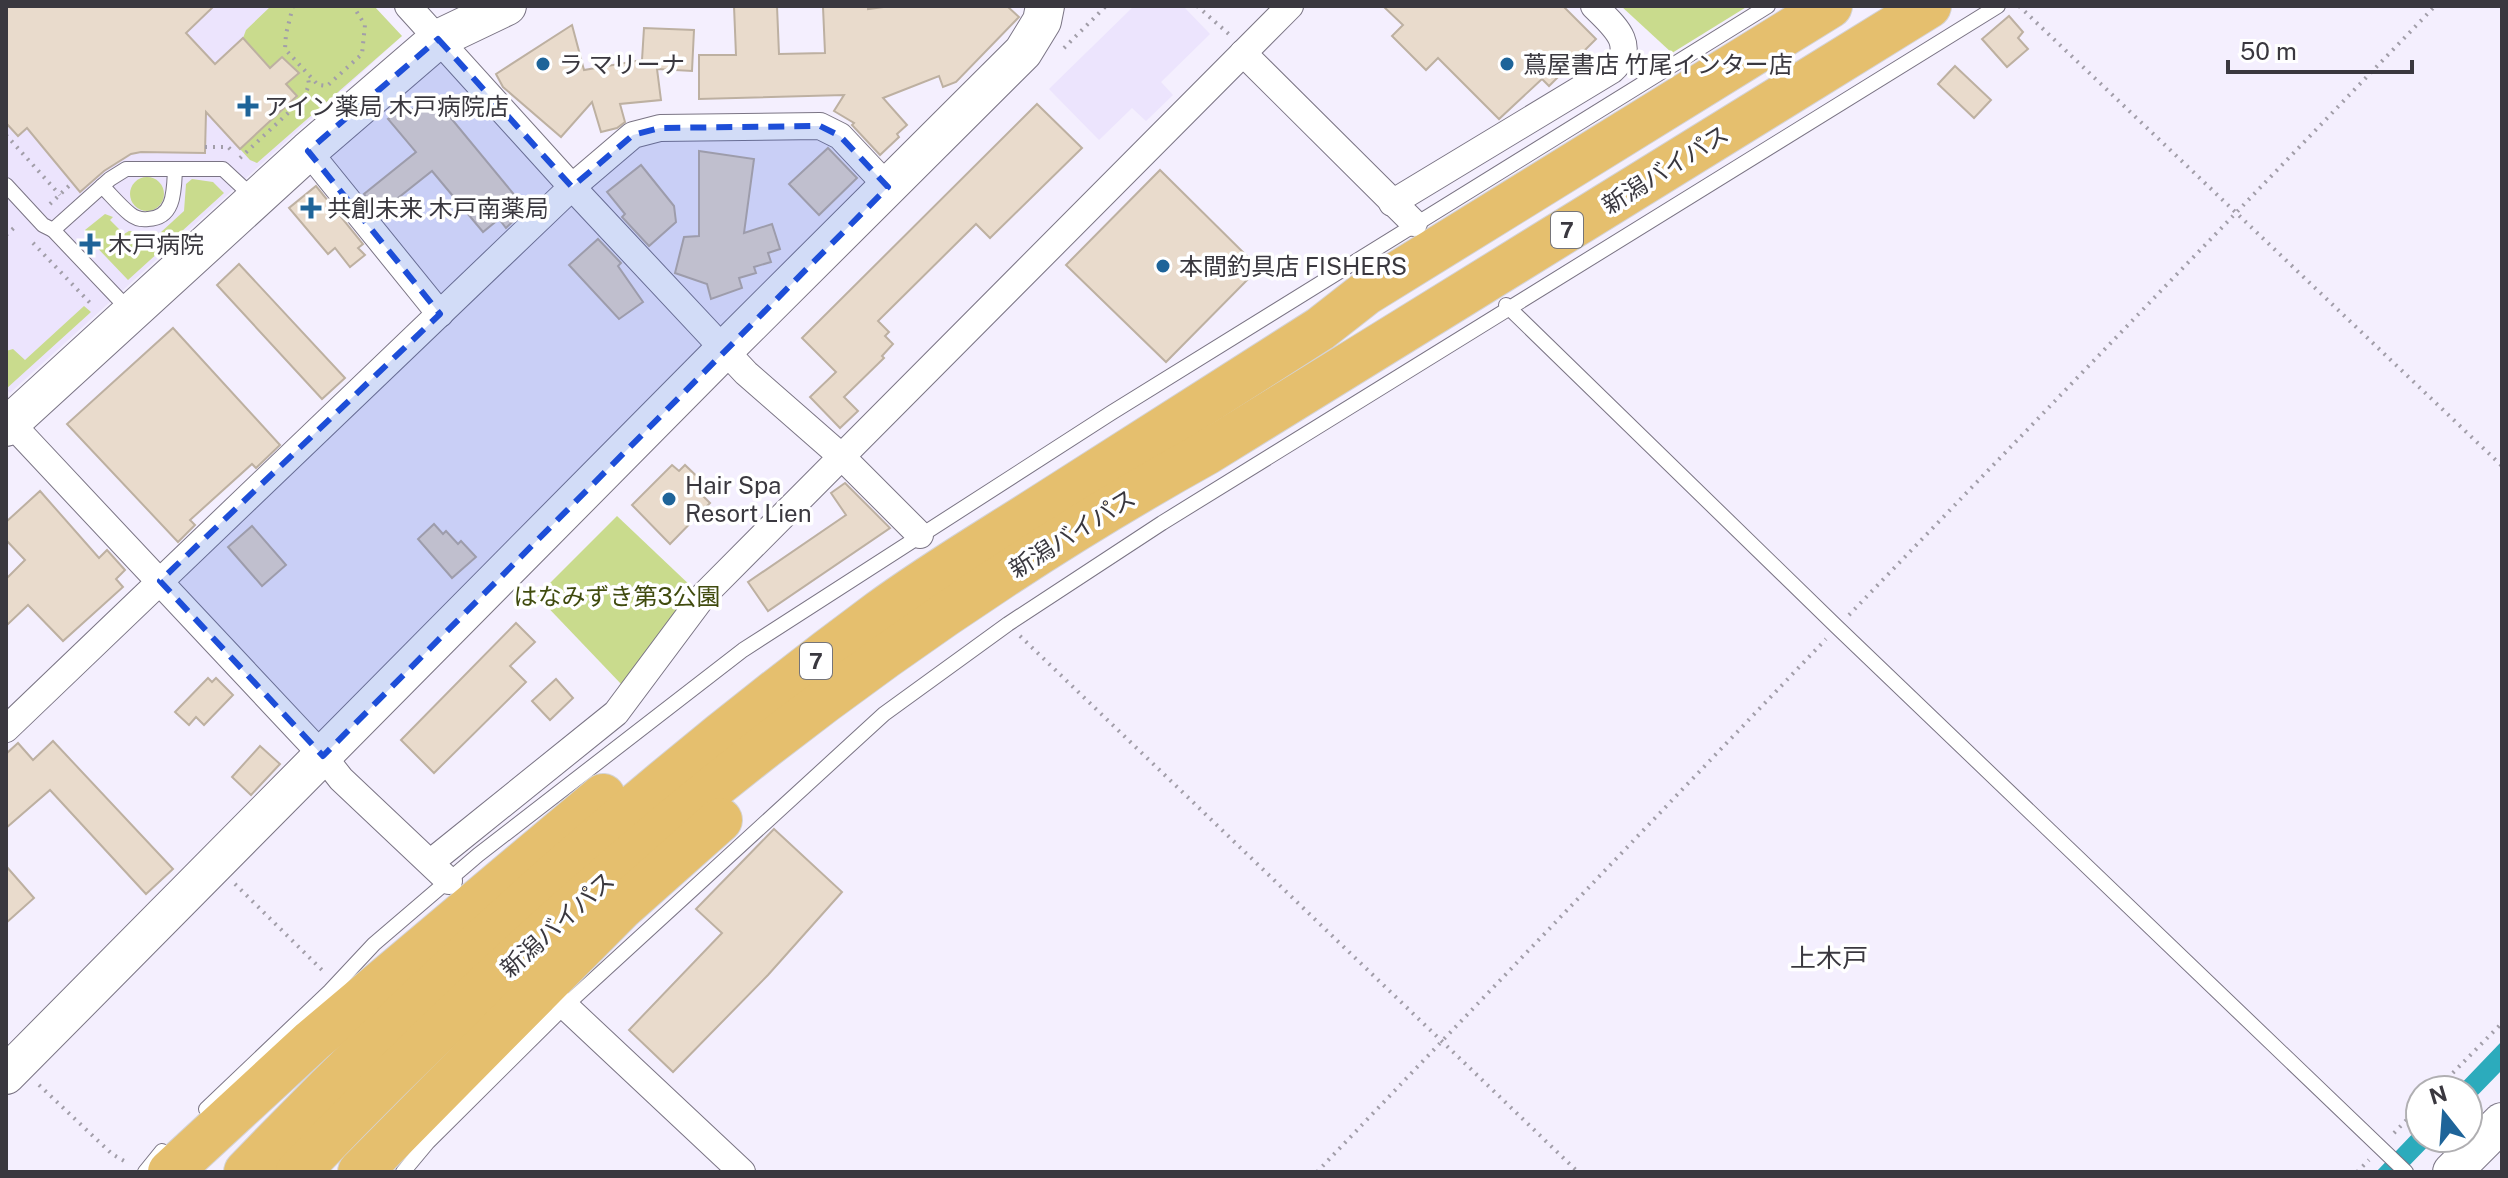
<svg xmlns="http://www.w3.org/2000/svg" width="2508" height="1178" viewBox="0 0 2508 1178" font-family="'Public Sans','Noto Sans JP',sans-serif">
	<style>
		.built { fill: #ece4fd }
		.green { fill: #c9db8d }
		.water { fill: #2cabbc }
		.building { fill: #e9dbcc; stroke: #bdb0a1; stroke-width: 2 }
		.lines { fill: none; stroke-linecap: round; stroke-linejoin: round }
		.lane-casing { stroke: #7a7484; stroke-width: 16 }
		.street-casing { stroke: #7a7484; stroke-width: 28 }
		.secondary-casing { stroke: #7a7484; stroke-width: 40 }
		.highway-casing { stroke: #d4d3d5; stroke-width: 46 }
		.path { stroke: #a29ea9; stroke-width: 4; stroke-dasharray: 2 6; stroke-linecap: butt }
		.lane { stroke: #fff; stroke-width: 14 }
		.street { stroke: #fff; stroke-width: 26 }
		.secondary { stroke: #fff; stroke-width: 38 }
		.highway { stroke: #e5bf6e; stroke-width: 44 }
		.marked { fill: #1d4ed8; fill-opacity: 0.2; stroke: #1d4ed8; stroke-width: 6; stroke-dasharray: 16 10; stroke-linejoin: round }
		.poi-dot { fill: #1e6499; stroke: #fff; stroke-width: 3 }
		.labels { text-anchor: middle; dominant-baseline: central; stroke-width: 7; stroke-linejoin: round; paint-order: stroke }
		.shield { fill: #fff; stroke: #757479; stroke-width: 2 }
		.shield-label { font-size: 22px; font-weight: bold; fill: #3a383f }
		.poi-label { font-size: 24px; fill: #3a383f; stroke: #fff; text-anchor: start }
		.street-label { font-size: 24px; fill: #3a383f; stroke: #fff }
		.park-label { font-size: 24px; fill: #404b0e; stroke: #fff }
		.neighbourhood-label { font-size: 26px; fill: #3a383f; stroke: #fff }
	</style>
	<rect width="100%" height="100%" fill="#f4effe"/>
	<g class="built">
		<path d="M6 6H374L402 36 10 393 6 389Z"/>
		<path d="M1134 6H1183L1210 34 1161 82 1173 95 1146 121 1132 108 1099 140 1049 89Z"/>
	</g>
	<g class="green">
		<path d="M271 6H374L402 36 257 163 250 160 240 149 297 97 243 38 246 30Z"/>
		<path d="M1621 6H1748L1672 53Z"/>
		<circle cx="147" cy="194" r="17"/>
		<path d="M192 179 213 182 224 193 128 280 87 237 85 230 105 214 113 217 110 220 124 234 129 231 160 233 184 211 186 184Z"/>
		<path d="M84 306 91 312 6 389V351L13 349 25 360Z"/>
		<path d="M617 516 694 589 622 685 537 596Z"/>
	</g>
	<g class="water">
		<path d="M2502 1041V1070L2468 1105V1090H2455Z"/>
		<path d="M2420 1126V1138H2436L2403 1172H2376Z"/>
	</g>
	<g class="building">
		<path d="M6 6H214L186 33 215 64 243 38 270 68 282 57 299 73 286 84 297 96 240 149 206 112 205 153 141 152 131 154 104 171 80 192 27 128 18 136 6 123Z"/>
		<path d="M734 6H777L779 54 825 53 823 7 868 6V9L891 6H1007L1019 17 956 82 943 87 939 76 883 98 907 125 897 134 899 137 880 155 852 125 854 123 834 111 844 95 699 99V55H736Z"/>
		<path d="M1383 6H1563L1596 39 1549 86 1542 79 1499 119 1438 58 1426 70 1392 36 1403 25Z"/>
		<path d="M2009 16 2023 32 2018 38 2028 49 2007 67 1982 39Z"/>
		<path d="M572 25 584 70 642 60 644 28 694 30 692 71 657 69 661 100 620 104 625 122 617 128 601 132 592 102 561 137 503 87 496 74Z"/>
		<path d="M1955 66 1991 100 1974 118 1938 84Z"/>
		<path d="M431 94 526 209 506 228 499 219 483 232 432 171 379 213 364 194 416 152 388 119 406 105 411 111Z"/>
		<path d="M1037 104 1082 148 990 238 976 224 878 321 889 332 885 336 893 344 882 356 884 358 844 397 858 411 840 428 810 397 836 372 802 338Z"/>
		<path d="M828 148 857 178 819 215 789 184Z"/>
		<path d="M699 151 754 159 744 233 772 224 780 249 768 253 771 262 754 267 756 273 739 278 742 288 711 299 707 284 675 273 684 237 699 236Z"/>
		<path d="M641 165 674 206 676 222 649 246 622 217 625 214 607 192Z"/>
		<path d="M1160 170 1259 268 1166 362 1066 265Z"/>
		<path d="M316 186 363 244 358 248 365 255 350 267 335 248 328 254 289 208Z"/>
		<path d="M598 239 621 263 618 266 643 302 619 319 569 265Z"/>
		<path d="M239 264 345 378 322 399 217 285Z"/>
		<path d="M173 328 280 445 256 468 252 464 190 520 195 525 178 542 67 424Z"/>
		<path d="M672 465 679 471 685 465 709 488 702 495 710 503 670 544 632 505Z"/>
		<path d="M845 483 890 528 768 611 748 582 846 515 831 493Z"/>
		<path d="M40 491 99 558 107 550 125 570 116 579 123 587 63 641 28 605 6 626V579L25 560 6 540V522Z"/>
		<path d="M434 524 443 534 446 531 458 544 461 541 476 557 452 578 418 539Z"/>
		<path d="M252 526 286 565 262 586 228 547Z"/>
		<path d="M516 623 535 642 510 666 526 682 434 773 401 740Z"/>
		<path d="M208 678 212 682 216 678 233 695 204 725 196 717 189 725 175 712Z"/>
		<path d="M556 679 573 698 550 720 532 701Z"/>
		<path d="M53 741 173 869 146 894 50 790 6 828V754L18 743 33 760Z"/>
		<path d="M260 746 280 764 251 795 232 777Z"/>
		<path d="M774 829 842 892 768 975 673 1072 629 1030 722 933 696 909Z"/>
		<path d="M6 866 34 898 6 923Z"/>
	</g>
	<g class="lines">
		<defs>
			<g id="lane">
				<path d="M6 185 43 225 53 230"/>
				<path d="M102 186C111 195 120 206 130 214 135 218 141 220 148 219 175 218 174 190 175 169"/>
				<path d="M1506 305 1837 627 2406 1172"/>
				<path d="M131 312 53 230 110 179 126 169H223L253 197"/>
				<path d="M206 1109 330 991 374 944 478 855 743 650 1111 413 1768 6"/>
				<path d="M145 1172 162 1151"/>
				<path d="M403 1172 428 1142 565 1006 884 714 1008 624 1162 523 1998 6"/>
			</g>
			<g id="street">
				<path d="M408 6 572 187 746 373 842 457 920 535"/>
				<path d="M1243 53 1414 223"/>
				<path d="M308 151 440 314"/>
				<path d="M1392 203 1612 70C1639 45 1613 25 1594 6"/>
				<path d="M6 418 323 756 341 779 449 881"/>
				<path d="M6 729 572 187 633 135 660 128 820 126 840 136 888 187"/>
				<path d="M431 862 616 713 704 595 1290 6"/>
				<path d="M565 1006 742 1172"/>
			</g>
			<g id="secondary">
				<path d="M6 427 308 151 438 39 507 6"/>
				<path d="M6 1075 725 349 1023 52 1042 21 1045 6"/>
				<path d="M2452 1172 2502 1122"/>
			</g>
			<g id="highway">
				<path d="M170 1172 312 1041 603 796"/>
				<path d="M246 1172C441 968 653 780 880 612 933 573 991 539 1047 503 1138 445 1229 387 1320 329L1366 293 1830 6"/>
				<path d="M298 1172C565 892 868 641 1206 453L1929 6"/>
				<path d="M360 1172 621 908 720 820"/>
			</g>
		</defs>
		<use href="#lane" class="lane-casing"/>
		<use href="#street" class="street-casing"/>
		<use href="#secondary" class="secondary-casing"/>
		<use href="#highway" class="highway-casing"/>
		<g class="path">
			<path d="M293 6 286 34 285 49 318 85 327 86 362 54 365 25 353 6"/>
			<path d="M1197 6 1230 35"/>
			<path d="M2019 6 2502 466"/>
			<path d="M1064 48 1106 6"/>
			<path d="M6 135 60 195"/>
			<path d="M205 147H228L233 152"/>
			<path d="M240 158 303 99 309 85 308 77"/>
			<path d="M50 204 72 183"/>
			<path d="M6 235 16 226"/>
			<path d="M33 243 93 306"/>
			<path d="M1849 615 2435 6"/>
			<path d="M1020 636 1578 1172"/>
			<path d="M235 884 323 971"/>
			<path d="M39 1085 112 1154 128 1163"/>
			<path d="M2436 1090 2502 1023"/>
			<path d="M2394 1133 2420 1106"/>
			<path d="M1317 1172 1826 639"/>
			<path d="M2357 1172 2369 1160"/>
		</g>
		<use href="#lane" class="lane"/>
		<use href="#street" class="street"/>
		<use href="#secondary" class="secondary"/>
		<use href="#highway" class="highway"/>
	</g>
	<path class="marked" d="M438 39 572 187 633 135 660 128 820 126 840 136 888 187 323 756 160 581 440 314 308 151Z"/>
	<g class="poi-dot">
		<circle cx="543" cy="64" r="8"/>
		<circle cx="1507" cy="64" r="8"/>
		<path d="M244 94h8v8h8v8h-8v8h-8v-8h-8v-8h8z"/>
		<path d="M307 196h8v8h8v8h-8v8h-8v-8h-8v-8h8z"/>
		<path d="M86 232h8v8h8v8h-8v8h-8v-8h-8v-8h8z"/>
		<circle cx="1163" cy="266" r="8"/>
		<circle cx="669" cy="499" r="8"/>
	</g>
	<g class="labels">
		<g class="shield">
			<rect x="1551" y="212" width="32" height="36" rx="6"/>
			<rect x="800" y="643" width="32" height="36" rx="6"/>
		</g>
		<g class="shield-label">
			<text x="1567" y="230">7</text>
			<text x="816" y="661">7</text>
		</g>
		<g class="poi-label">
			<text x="559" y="64">ラ マリーナ</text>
			<text x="1523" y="64">蔦屋書店 竹尾インター店</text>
			<text x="264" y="106">アイン薬局 木戸病院店</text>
			<text x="327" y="208">共創未来 木戸南薬局</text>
			<text x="108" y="244">木戸病院</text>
			<text x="1179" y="266">本間釣具店 FISHERS</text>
			<text x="685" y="485">Hair Spa<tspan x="685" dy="28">Resort Lien</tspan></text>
		</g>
		<g class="street-label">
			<text transform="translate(1665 169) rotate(-32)">新潟バイパス</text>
			<text transform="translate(1072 533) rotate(-32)">新潟バイパス</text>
			<text transform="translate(557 924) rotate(-42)">新潟バイパス</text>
		</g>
		<g class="park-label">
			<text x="617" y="596">はなみずき第3公園</text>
		</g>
		<g class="neighbourhood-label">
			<text x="1829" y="957">上木戸</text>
		</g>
	</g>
	<rect width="2508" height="1178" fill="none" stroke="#3a383f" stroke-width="16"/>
	<g transform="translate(2444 1114) rotate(343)"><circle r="38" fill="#ffffff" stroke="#b0afb2" stroke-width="2"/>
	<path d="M0-6L14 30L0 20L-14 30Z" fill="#1e6499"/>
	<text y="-12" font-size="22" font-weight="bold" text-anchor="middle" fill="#3a383f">N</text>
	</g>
	<path d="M2228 60v12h184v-12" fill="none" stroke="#3a383f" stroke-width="4"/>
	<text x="2240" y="60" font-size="24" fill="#3a383f" stroke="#ffffff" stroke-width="6" paint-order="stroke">50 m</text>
</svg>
